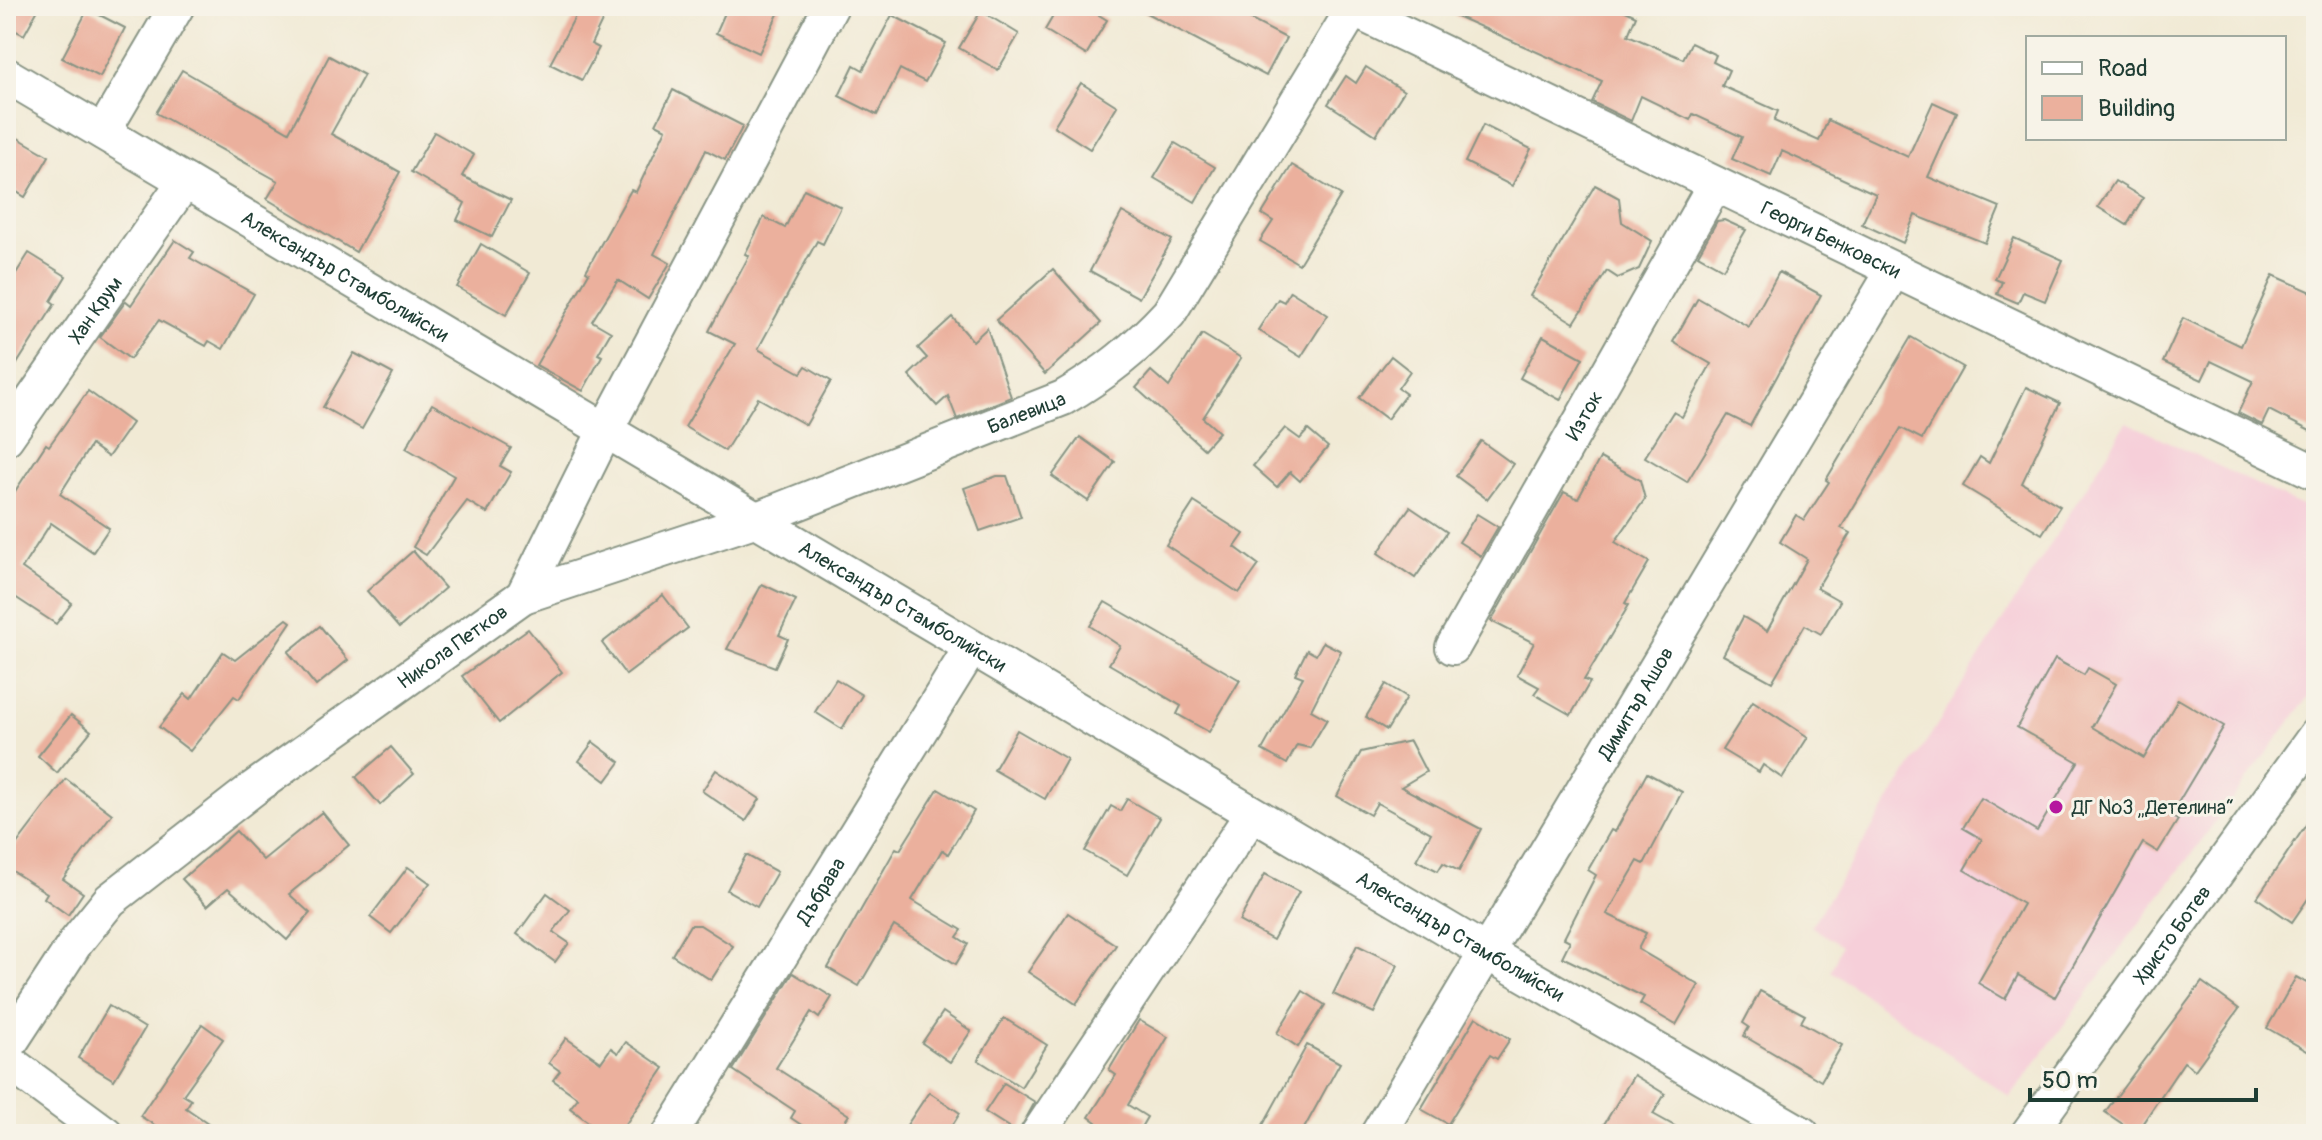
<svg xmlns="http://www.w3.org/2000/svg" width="2322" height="1140" viewBox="0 0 2322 1140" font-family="Pangolin,sans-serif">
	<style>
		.built { fill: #f6cfd9 }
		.building { fill: #ebb09d }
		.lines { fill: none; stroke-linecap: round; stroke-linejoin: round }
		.street-casing { stroke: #889484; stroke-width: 38 }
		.street { stroke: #fff; stroke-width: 34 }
		.poi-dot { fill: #b5179e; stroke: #f7f3e8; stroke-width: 3 }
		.labels { text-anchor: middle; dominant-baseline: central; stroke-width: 6; stroke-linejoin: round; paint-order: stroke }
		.street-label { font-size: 20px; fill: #1f3d34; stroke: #f7f3e8 }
		.poi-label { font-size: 20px; fill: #1f3d34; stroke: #f7f3e8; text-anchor: start }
	</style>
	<rect width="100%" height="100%" fill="#f7f3e8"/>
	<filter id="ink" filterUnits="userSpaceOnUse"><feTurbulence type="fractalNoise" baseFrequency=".0125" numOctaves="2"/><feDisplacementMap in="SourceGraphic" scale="16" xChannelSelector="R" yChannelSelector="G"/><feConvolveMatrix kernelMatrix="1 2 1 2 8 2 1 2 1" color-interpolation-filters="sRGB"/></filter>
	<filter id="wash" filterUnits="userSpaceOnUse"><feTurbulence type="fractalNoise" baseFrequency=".006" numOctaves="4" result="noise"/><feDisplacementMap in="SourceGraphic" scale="32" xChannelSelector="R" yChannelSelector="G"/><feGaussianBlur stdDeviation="1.8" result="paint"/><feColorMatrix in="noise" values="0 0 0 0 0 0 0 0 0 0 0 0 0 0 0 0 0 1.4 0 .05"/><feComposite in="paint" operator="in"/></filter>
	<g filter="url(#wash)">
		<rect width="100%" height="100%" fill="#f1ead5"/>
		<path class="built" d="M2127 422 2316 513V687L2010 1097 1831 971 1841 946 1811 926Z"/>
		<g id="blocks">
			<g class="building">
				<path d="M6 6H40L24 35 6 26Z"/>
				<path d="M728 6H782L759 53 716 33Z"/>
				<path d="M1059 6H1084L1107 20 1086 55 1045 30Z"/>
				<path d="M1133 6H1224L1286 38 1266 76Z"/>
				<path d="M1434 6H1615L1636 16 1628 35 1683 59 1691 43 1716 55 1713 62 1729 70 1722 86 1778 111 1774 121 1819 141 1828 120 1908 157 1933 102 1957 113 1928 177 2000 207 1985 243 1915 215 1903 243 1862 224 1876 194 1782 151 1771 176 1732 159 1742 137 1693 114 1690 120 1641 96 1631 121 1592 102 1602 81Z"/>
				<path d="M580 7 603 19 591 44 599 48 582 80 550 64Z"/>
				<path d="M88 9 125 28 100 77 62 58Z"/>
				<path d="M981 11 1019 34 998 70 959 48Z"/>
				<path d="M892 15 946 43 925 82 900 69 877 115 839 96 854 65 863 70Z"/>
				<path d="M329 56 364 75 331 134 400 172 356 252 267 199 278 181 156 113 182 70 289 132Z"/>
				<path d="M1366 67 1404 91 1376 135 1328 104 1346 76 1356 83Z"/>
				<path d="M1081 83 1117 106 1090 149 1054 126Z"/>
				<path d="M673 90 743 126 725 160 706 150 654 254 670 263 648 299 618 280 592 321 611 332 598 354 602 356 583 391 536 365 589 273 586 271 631 190 636 192 666 129 656 124Z"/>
				<path d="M1483 125 1531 149 1512 186 1465 162Z"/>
				<path d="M6 131 49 156 25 197 6 185Z"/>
				<path d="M434 132 474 155 462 176 511 200 492 237 457 220 465 203 411 172Z"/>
				<path d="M1175 143 1215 167 1195 202 1154 178Z"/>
				<path d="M1292 165 1341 195 1299 264 1260 241 1273 221 1262 214Z"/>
				<path d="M2115 181 2143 198 2127 225 2098 207Z"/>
				<path d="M1595 185 1619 198 1622 222 1652 241 1639 269 1618 278 1607 271 1574 323 1530 296Z"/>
				<path d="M804 189 841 207 823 244 817 241 758 349 801 373 806 366 831 381 806 425 758 398 725 451 685 427 735 344 709 331 749 256 745 254 764 217 785 228Z"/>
				<path d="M1122 212 1172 240 1139 298 1090 271Z"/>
				<path d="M1724 220 1746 230 1723 269 1698 255 1717 221Z"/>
				<path d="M2014 238 2063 260 2045 301 2023 292 2018 303 1997 294 2002 282 1995 279Z"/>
				<path d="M175 240 194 252 190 258 254 294 223 349 209 341 206 346 159 320 130 359 100 337 126 301 131 305Z"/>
				<path d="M481 244 530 273 506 315 457 287Z"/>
				<path d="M29 253 66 276 51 301 55 304 6 381V289Z"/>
				<path d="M1053 269 1101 323 1045 374 996 320Z"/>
				<path d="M1779 272 1821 295 1750 426 1728 415 1687 482 1645 457 1673 412 1682 417 1711 364 1673 342 1698 298 1749 327Z"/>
				<path d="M2273 275 2316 294V434L2269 410 2262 425 2238 413 2253 381 2211 361 2202 380 2163 362 2183 318 2241 346Z"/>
				<path d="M1290 291 1328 315 1301 357 1258 330 1278 299 1284 302Z"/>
				<path d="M952 317 973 341 987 328 1011 397 957 419 948 396 937 406 909 375 927 358 918 348Z"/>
				<path d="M1202 334 1241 358 1203 418 1219 432 1204 449 1136 388 1151 371 1169 387Z"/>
				<path d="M1543 336 1583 358 1560 400 1520 378Z"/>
				<path d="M1911 337 1963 367 1922 439 1901 428 1841 528 1850 533 1817 588 1840 601 1821 634 1805 625 1772 682 1723 655 1743 617 1767 631 1807 559 1780 542 1796 515 1804 520 1829 482 1826 480Z"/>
				<path d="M354 353 393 374 362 429 323 407Z"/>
				<path d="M1391 356 1410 371 1398 388 1406 394 1387 419 1359 398Z"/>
				<path d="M2026 387 2060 403 2022 483 2060 506 2042 534 1963 486 1980 457 1989 463Z"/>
				<path d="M88 391 132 423 108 457 91 445 60 494 109 528 93 552 51 523 22 568 72 603 56 624 6 591V505L46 444 49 446Z"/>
				<path d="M432 404 511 448 500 466 511 472 487 513 467 501 426 555 413 547 454 476 406 448Z"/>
				<path d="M1285 428 1300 439 1308 430 1328 447 1300 481 1290 472 1277 487 1253 466Z"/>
				<path d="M1080 437 1115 462 1088 501 1052 476Z"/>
				<path d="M1481 441 1513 464 1487 499 1456 476Z"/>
				<path d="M1600 458 1640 480 1645 499 1615 542 1649 562 1625 603 1629 605 1584 680 1590 682 1571 715 1534 694 1539 687 1517 675 1534 643 1491 621 1564 492 1578 499Z"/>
				<path d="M997 476H1007L1021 517 980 531 964 488Z"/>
				<path d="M1194 502 1244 534 1235 547 1259 565 1239 593 1166 545Z"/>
				<path d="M1410 507 1447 532 1415 578 1378 553Z"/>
				<path d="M1477 514 1498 527 1481 556 1459 542Z"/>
				<path d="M413 551 445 588 399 628 367 591Z"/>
				<path d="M762 584 796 600 779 635 788 639 775 667 727 649Z"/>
				<path d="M663 595 688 628 626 675 602 643Z"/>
				<path d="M1105 602 1240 680 1209 732 1177 714 1181 706 1109 664 1120 646 1090 626Z"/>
				<path d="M287 619 291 622 239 699 234 696 190 751 159 727 185 694 191 699 223 652 235 660Z"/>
				<path d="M320 626 348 660 316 686 288 652Z"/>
				<path d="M528 629 562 672 499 723 462 676Z"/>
				<path d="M1323 642 1341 651 1311 710 1327 719 1310 748 1297 745 1287 764 1262 750 1303 677 1295 674 1307 650 1316 655Z"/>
				<path d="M2055 659 2084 675 2088 668 2116 684 2092 727 2144 758 2178 699 2224 726 2170 816 2178 820 2158 852 2143 843 2055 997 2018 975 2005 999 1978 983 2023 904 1964 870 1982 839 1963 828 1981 798 2037 831 2078 762 2017 727Z"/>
				<path d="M836 679 862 695 842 729 815 712Z"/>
				<path d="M1386 684 1407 697 1387 730 1366 717Z"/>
				<path d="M1753 701 1808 737 1782 778 1763 765 1759 772 1722 750Z"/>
				<path d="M71 715 91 731 57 773 38 756Z"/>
				<path d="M1017 730 1067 759 1045 799 994 770Z"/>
				<path d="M1410 741 1426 772 1401 787 1481 829 1459 871 1443 863 1438 871 1416 860 1431 833 1377 803 1370 815 1337 796 1361 752Z"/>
				<path d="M593 742 620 762 606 781 579 761Z"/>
				<path d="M391 747 414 774 380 805 356 777Z"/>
				<path d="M716 770 760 799 746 821 702 791Z"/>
				<path d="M1647 773 1682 792 1644 864 1638 861 1607 914 1646 933 1638 949 1699 985 1676 1025 1640 1004 1644 997 1562 957 1570 941 1564 938 1596 875 1588 870 1611 830 1615 832Z"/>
				<path d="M66 779 112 814 63 879 83 893 68 915 44 898 47 893 6 867V858Z"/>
				<path d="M938 789 974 811 948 854 942 850 912 900 962 930 957 937 968 944 956 964 894 926 859 986 828 968 896 848 900 850Z"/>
				<path d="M1127 799 1160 818 1127 875 1085 851 1111 806 1120 811Z"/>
				<path d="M2316 810V887L2292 922 2257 898Z"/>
				<path d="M322 812 349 845 289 894 310 913 287 940 228 888 207 906 182 879 236 831 263 860Z"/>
				<path d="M746 855 777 872 757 907 727 890Z"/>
				<path d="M408 867 430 883 391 933 370 917Z"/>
				<path d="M1265 874 1299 892 1273 940 1239 921Z"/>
				<path d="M547 893 570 910 553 932 569 943 555 962 517 934Z"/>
				<path d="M1068 913 1116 945 1076 1004 1028 972Z"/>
				<path d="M690 925H700L733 946 711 980 672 955Z"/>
				<path d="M1357 945 1398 965 1374 1013 1333 994Z"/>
				<path d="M793 973 832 997 819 1018 811 1012 776 1068 849 1115 836 1134H815L791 1118 795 1111 733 1070Z"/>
				<path d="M2296 977 2316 988V1056L2267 1028Z"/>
				<path d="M2202 982 2239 1009 2195 1070 2184 1062 2136 1133 2105 1112Z"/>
				<path d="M1303 991 1325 1005 1298 1047 1277 1033Z"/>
				<path d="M1760 991 1805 1015 1801 1022 1842 1045 1821 1081 1744 1036 1749 1027 1743 1023Z"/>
				<path d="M109 1006 145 1028 114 1080 78 1058Z"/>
				<path d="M943 1012 971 1031 950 1062 922 1043Z"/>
				<path d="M1476 1017 1510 1039 1497 1059 1490 1055 1448 1124 1421 1109Z"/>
				<path d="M1004 1018 1047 1045 1021 1087 978 1060Z"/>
				<path d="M1139 1020 1168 1037 1128 1105 1147 1117 1137 1134H1088L1096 1122 1089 1117 1116 1075 1109 1070Z"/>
				<path d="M202 1024 223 1039 183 1095 191 1100 186 1108 224 1134H169L140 1116Z"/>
				<path d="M566 1038 601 1062 611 1048 618 1053 626 1042 664 1068 619 1134H604L570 1108 578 1098 553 1080 560 1071 549 1063Z"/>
				<path d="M1307 1045 1340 1063 1301 1134H1258Z"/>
				<path d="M1634 1075 1665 1094 1653 1114 1689 1134H1598Z"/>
				<path d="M1004 1083 1035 1102 1018 1133 985 1112Z"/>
				<path d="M929 1092 960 1113 947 1134H901Z"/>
			</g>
		</g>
	</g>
	<g filter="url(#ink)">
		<use href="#blocks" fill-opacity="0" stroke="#889484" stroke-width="2"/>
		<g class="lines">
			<defs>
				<g id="street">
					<path id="s1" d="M1346 6 2316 473"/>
					<path id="s2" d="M6 75 1488 953 1802 1134"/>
					<path d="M103 132 177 6"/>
					<path id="s3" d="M6 438 185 181"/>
					<path id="s4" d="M523 596 757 519 1063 398C1105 374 1137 348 1169 313L1355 6"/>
					<path id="s5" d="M1453 647 1715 184"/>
					<path id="s6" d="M6 1049 76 942 110 900 254 788 523 596 605 431 831 6"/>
					<path d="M6 1060 106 1134"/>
					<path id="s7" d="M670 1134 971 648"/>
					<path d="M1038 1134 1252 814"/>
					<path id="s8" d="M1378 1134 1894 270"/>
					<path id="s9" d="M2028 1134 2316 735"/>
				</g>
			</defs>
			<use href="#street" class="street-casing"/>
			<use href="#street" class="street"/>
		</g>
	</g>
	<circle class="poi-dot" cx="2056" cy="807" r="8"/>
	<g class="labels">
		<g class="street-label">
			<text stroke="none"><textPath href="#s1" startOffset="538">Георги Бенковски</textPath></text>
			<text stroke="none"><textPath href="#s2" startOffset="394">Александър Стамболийски</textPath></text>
			<text stroke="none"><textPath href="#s3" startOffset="156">Хан Крум</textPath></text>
			<text stroke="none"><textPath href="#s4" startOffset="536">Балевица</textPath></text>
			<text stroke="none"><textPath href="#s5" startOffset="266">Изток</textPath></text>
			<text stroke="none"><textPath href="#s2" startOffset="1042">Александър Стамболийски</textPath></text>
			<text stroke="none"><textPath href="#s6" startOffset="608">Никола Петков</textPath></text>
			<text stroke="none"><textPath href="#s8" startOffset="502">Димитър Ашов</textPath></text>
			<text stroke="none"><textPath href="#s7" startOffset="286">Дъбрава</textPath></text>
			<text stroke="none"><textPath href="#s9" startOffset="246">Христо Ботев</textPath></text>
			<text stroke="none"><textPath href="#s2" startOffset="1690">Александър Стамболийски</textPath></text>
		</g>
		<g class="poi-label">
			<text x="2072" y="807">ДГ №3 „Детелина“</text>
		</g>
	</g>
	<rect width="2322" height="1140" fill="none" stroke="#f7f3e8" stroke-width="32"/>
	<rect x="2026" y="36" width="260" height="104" fill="#f7f3e8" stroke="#a1aaa0" stroke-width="2"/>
	<rect x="2042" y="62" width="40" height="12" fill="#ffffff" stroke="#a1aaa0" stroke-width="2"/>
	<text x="2098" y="76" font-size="24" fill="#1f3d34">Road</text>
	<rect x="2042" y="96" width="40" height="24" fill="#ebb09d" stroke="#a1aaa0" stroke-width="2"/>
	<text x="2098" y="116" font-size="24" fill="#1f3d34">Building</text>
	<path d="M2030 1088v12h226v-12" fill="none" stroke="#1f3d34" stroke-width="4"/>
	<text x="2042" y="1088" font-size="24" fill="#1f3d34" stroke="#f7f3e8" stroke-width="6" paint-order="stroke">50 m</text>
</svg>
